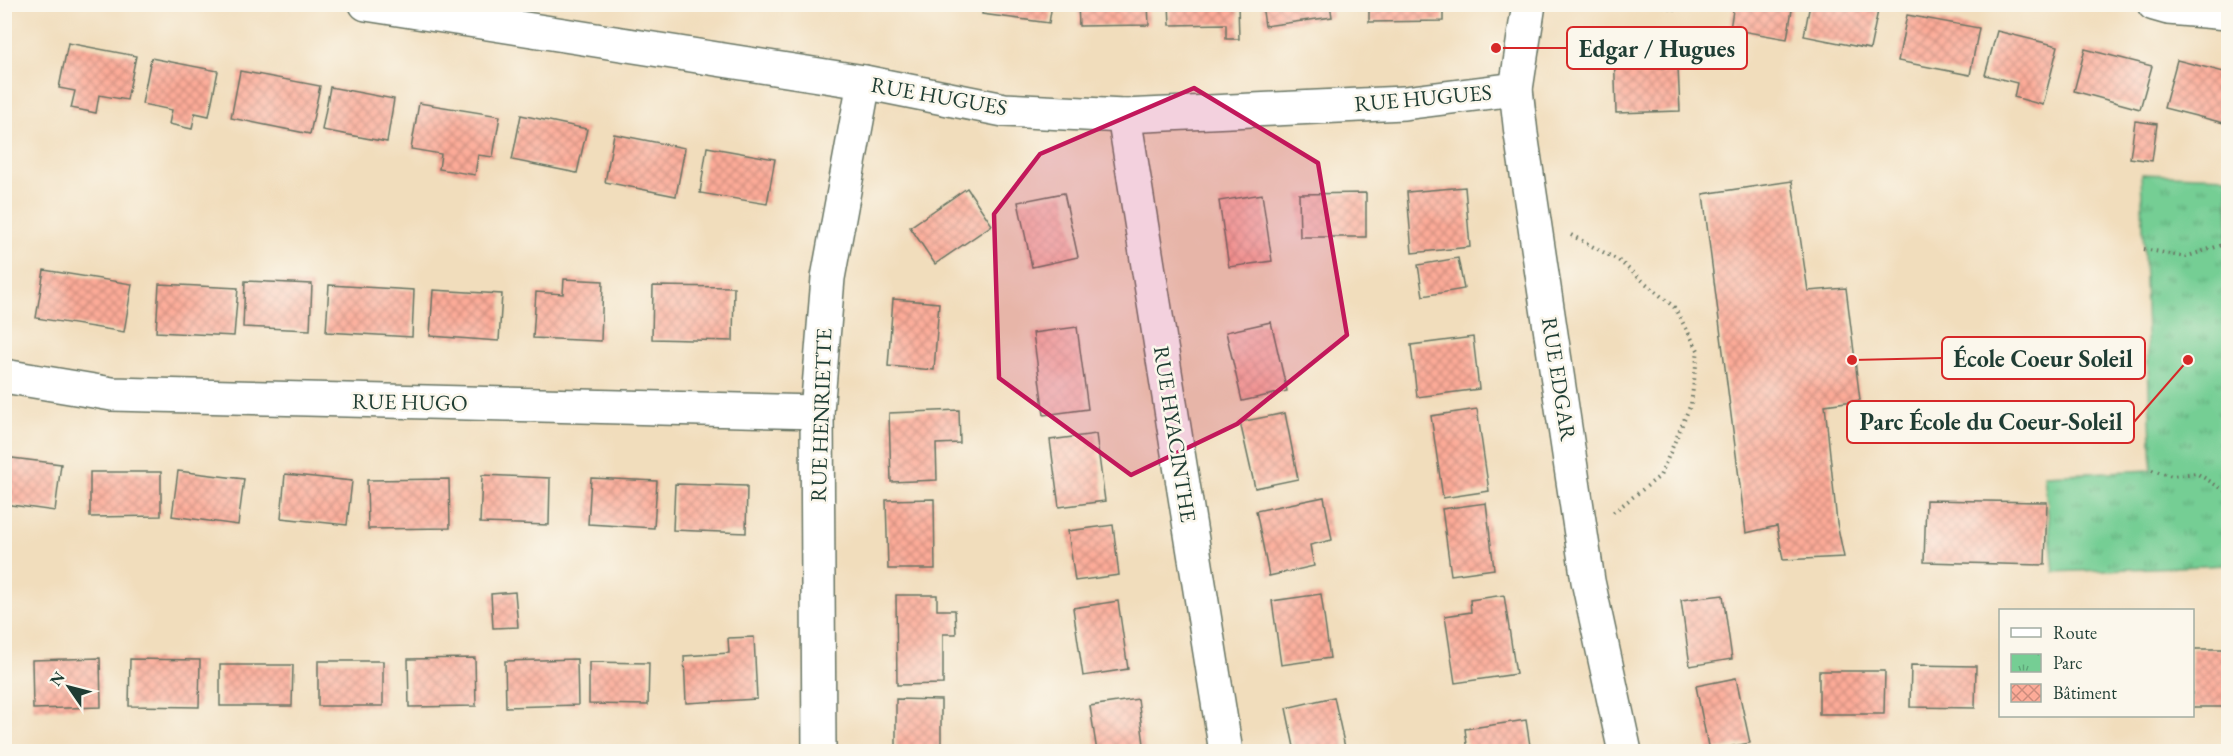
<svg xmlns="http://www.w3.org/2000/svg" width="2233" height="756" viewBox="0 0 2233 756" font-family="'EB Garamond',serif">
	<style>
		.park { fill: url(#park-tufts); stroke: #4a8664; stroke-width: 1.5 }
		.building { fill: url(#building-cross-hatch) }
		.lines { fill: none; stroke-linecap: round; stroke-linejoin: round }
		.street-casing { stroke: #687564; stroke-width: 36 }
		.path { stroke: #687564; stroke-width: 4; stroke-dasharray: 1.5 4.5; stroke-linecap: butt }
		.street { stroke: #fff; stroke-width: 33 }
		.marked { fill: #c2185b; fill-opacity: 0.2; stroke: #c2185b; stroke-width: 4.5; stroke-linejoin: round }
		.labels { text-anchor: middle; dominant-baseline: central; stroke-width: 5; stroke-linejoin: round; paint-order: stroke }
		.street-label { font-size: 22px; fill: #1f3d34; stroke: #fbf7ec }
		.leader { fill: none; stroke: #d62828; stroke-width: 2 }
		.callout-dot { fill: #d62828; stroke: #fbf7ec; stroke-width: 2 }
		.callout { fill: #fbf7ec; stroke: #d62828; stroke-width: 2 }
		.callout-label { font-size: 24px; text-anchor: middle; font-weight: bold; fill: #1f3d34 }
	</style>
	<defs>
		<pattern id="park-tufts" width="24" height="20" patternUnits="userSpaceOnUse" patternTransform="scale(1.5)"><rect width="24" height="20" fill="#75ce94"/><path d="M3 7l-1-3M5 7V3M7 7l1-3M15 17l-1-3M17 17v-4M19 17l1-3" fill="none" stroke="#5fa87a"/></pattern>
		<pattern id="building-cross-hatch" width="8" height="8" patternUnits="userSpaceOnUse" patternTransform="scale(1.5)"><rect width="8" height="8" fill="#fdab98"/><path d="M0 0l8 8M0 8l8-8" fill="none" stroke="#cc8c7d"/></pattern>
	</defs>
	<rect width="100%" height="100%" fill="#fbf7ec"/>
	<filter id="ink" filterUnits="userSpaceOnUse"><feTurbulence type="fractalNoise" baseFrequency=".0167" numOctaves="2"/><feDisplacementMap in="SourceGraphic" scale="12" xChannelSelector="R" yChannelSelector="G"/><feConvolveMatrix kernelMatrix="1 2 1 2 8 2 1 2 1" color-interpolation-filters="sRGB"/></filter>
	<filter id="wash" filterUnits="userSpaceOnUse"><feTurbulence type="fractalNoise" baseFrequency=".008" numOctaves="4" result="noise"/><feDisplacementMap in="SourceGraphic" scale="24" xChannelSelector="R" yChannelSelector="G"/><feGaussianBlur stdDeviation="1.35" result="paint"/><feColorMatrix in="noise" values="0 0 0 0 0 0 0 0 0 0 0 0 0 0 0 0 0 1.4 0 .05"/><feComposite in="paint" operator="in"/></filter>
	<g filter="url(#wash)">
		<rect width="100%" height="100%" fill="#f1ddbc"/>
		<path class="park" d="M2141 174 2228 177V565L2054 572 2044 475 2152 470Z"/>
		<g id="blocks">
			<g class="building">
				<path d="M940 4H968L967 11Z"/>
				<path d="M983 4H1052L1049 23 982 14Z"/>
				<path d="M1078 4H1148L1149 25 1079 26Z"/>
				<path d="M1169 4H1238L1239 39H1226V24L1170 25Z"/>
				<path d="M1262 4H1330L1332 17 1265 26Z"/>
				<path d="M1369 4H1443V21L1369 22Z"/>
				<path d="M1648 4H1676V10Z"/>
				<path d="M1734 4H1793L1787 39 1730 29Z"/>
				<path d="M1810 4 1879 6 1870 49 1804 36Z"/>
				<path d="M1907 15 1979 28 1970 75 1898 61Z"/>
				<path d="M1997 31 2058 46 2043 105 2014 97 2017 83 1985 75Z"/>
				<path d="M1656 42 1658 68 1678 67 1680 111 1616 113 1614 44Z"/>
				<path d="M68 43 136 56 127 100 99 95 96 113 71 108 75 91 59 88Z"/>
				<path d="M2085 49 2152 66 2140 109 2074 91Z"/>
				<path d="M151 58 218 71 209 116 195 113 192 129 169 124 172 110 142 104Z"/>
				<path d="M2177 60 2228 73V106L2224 123 2164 108Z"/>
				<path d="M240 71 320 86 310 134 231 118Z"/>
				<path d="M330 87 394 99 387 142 322 130Z"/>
				<path d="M419 103 500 116 493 157 478 155 475 175 439 169 441 154 411 149Z"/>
				<path d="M521 115 587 129 577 173 512 160Z"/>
				<path d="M2135 121 2157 124 2152 161 2130 158Z"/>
				<path d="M614 134 685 148 676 196 605 182Z"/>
				<path d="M707 147 775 159 767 204 700 193Z"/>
				<path d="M1792 181 1808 291 1846 288 1860 400 1825 405 1837 523 1844 557 1783 560 1777 526 1746 533 1703 194Z"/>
				<path d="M1465 187 1470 247 1412 253 1407 192Z"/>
				<path d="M967 188 992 225 935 264 910 227Z"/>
				<path d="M1064 193 1078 257 1032 267 1018 202Z"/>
				<path d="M1366 193V237H1300L1299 194Z"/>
				<path d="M1262 194 1272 261 1229 267 1219 201Z"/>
				<path d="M1458 258 1464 289 1423 296 1418 265Z"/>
				<path d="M44 270 132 284 124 332 36 318Z"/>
				<path d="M564 279 603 281 601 341 533 338 536 292 563 294Z"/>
				<path d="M245 281 312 284 310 330 243 327Z"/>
				<path d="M159 284 238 288 234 336 156 332Z"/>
				<path d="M329 285 414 290 412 337 326 332Z"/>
				<path d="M653 286 734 287 733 341 652 339Z"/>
				<path d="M433 290 502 294 499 341 430 336Z"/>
				<path d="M893 299 939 303 934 370 888 366Z"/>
				<path d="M1271 322 1287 391 1242 401 1226 332Z"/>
				<path d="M1077 327 1088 409 1044 415 1033 333Z"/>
				<path d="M1473 337 1479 389 1417 397 1411 345Z"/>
				<path d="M1477 409 1489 491 1443 498 1431 416Z"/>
				<path d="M959 410 960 443 936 444 937 480 891 482 889 413Z"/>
				<path d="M1285 413 1298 479 1255 488 1240 422Z"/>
				<path d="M1096 434 1105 501 1059 507 1050 440Z"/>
				<path d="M4 457 61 464 55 511 4 504Z"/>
				<path d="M178 471 244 479 238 525 172 516Z"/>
				<path d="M90 472H161V516L90 517Z"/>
				<path d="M285 474 352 481 347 525 281 518Z"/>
				<path d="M482 475 550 478 549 525 480 523Z"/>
				<path d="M591 478 657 481 654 528 588 524Z"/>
				<path d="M449 479 450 528 368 529 367 480Z"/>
				<path d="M675 484 747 486 746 533 673 530Z"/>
				<path d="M1324 497 1332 540 1310 545 1314 566 1269 576 1256 511Z"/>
				<path d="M934 499 935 569H888L886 500Z"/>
				<path d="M1926 500 2047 502 2045 565 1924 562Z"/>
				<path d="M1486 503 1494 569 1451 575 1442 509Z"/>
				<path d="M1113 525 1119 575 1075 581 1068 531Z"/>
				<path d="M515 592 518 627 493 628 491 594Z"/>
				<path d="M1321 594 1330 658 1281 665 1272 601Z"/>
				<path d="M896 595H937V610H955L956 634H943V684L897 685Z"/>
				<path d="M1504 595 1516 674 1455 683 1445 616 1471 612 1470 600Z"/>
				<path d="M1723 595 1732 659 1690 666 1681 600Z"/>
				<path d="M1118 601 1128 669 1083 676 1073 608Z"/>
				<path d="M754 637 757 699 686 703 684 656 729 653 728 638Z"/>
				<path d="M2192 649H2228V689H2225V707H2192Z"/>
				<path d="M100 658 101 707 33 709 32 660Z"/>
				<path d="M475 658 476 706 409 707 408 659Z"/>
				<path d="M130 659 200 660 199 707 129 706Z"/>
				<path d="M577 659 578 705 506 707 505 661Z"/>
				<rect x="318" y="661" width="65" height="45"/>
				<path d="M589 662 649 663 648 705 589 704Z"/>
				<path d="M220 665H293L292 706H220Z"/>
				<path d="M1911 665 1976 666 1975 708 1910 707Z"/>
				<path d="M1819 671H1885L1884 714H1819Z"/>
				<path d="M1736 678 1750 743 1709 751 1696 686Z"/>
				<path d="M1334 697 1346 752H1295L1286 708Z"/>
				<path d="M896 699 941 700V752H896Z"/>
				<path d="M1138 699 1145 752H1097L1090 706Z"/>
				<path d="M1526 720 1531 752H1468L1465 729Z"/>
			</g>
		</g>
	</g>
	<g filter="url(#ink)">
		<use href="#blocks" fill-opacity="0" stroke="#687564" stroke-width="1.5"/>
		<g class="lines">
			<defs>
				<g id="street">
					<path d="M366 4 864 82 1004 110 1124 116 1404 103 1516 89"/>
					<path d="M1529 4 1516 89 1521 134 1588 581 1625 752"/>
					<path d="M2154 4 2168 8 2228 13"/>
					<path d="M1124 116 1226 752"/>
					<path d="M4 376 112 394 817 412"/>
					<path d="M819 752 817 412 828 278 864 82"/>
				</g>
			</defs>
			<use href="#street" class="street-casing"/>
			<g class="path">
				<path d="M1571 235 1618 260 1674 307 1698 350 1691 404 1660 476 1611 514"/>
				<path d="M2144 249 2185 257 2228 243"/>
				<path d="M2152 470 2172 476 2196 473 2228 492"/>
			</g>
			<use href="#street" class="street"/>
		</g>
	</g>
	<path class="marked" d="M1194 88 1318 163 1347 335 1237 424 1131 475 999 378 994 214 1040 154Z"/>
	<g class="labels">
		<g class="street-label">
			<text transform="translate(939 96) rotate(10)">RUE HUGUES</text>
			<text transform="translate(1423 98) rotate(-5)">RUE HUGUES</text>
			<text transform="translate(1559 379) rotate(81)">RUE EDGAR</text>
			<text transform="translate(410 402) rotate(1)">RUE HUGO</text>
			<text transform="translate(821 415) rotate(-88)">RUE HENRIETTE</text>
			<text transform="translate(1175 434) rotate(81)">RUE HYACINTHE</text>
		</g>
	</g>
	<path class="leader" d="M1496 48L1567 48M1852 360L1942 358M2188 360L2134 422"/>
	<g class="callout-dot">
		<circle cx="1496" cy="48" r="6"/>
		<circle cx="1852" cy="360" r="6"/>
		<circle cx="2188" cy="360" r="6"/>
	</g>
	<g class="callout">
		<rect x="1567" y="27" width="180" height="42" rx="6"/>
		<rect x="1942" y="337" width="203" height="42" rx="6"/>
		<rect x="1847" y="401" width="287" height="42" rx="6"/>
	</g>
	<g class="callout-label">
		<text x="1657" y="57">Edgar / Hugues</text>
		<text x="2043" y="367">École Coeur Soleil</text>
		<text x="1991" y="430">Parc École du Coeur-Soleil</text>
	</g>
	<rect width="2233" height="756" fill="none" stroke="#fbf7ec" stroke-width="24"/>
	<rect x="1999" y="609" width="195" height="108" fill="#fbf7ec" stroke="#a3ada2" stroke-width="1.5"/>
	<rect x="2011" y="628" width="30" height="9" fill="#ffffff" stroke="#a3ada2" stroke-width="1.5"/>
	<text x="2053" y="639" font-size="18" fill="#1f3d34">Route</text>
	<rect x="2011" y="654" width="30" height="18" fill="url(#park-tufts)" stroke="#a3ada2" stroke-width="1.5"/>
	<text x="2053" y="669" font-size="18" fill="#1f3d34">Parc</text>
	<rect x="2011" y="684" width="30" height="18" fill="url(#building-cross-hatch)" stroke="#a3ada2" stroke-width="1.5"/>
	<text x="2053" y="699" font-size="18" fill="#1f3d34">Bâtiment</text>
	<g transform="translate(69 687) rotate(305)" stroke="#fbf7ec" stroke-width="4.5" paint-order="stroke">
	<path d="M0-4.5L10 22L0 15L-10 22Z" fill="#1f3d34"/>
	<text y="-9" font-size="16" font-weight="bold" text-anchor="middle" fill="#1f3d34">N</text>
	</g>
</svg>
